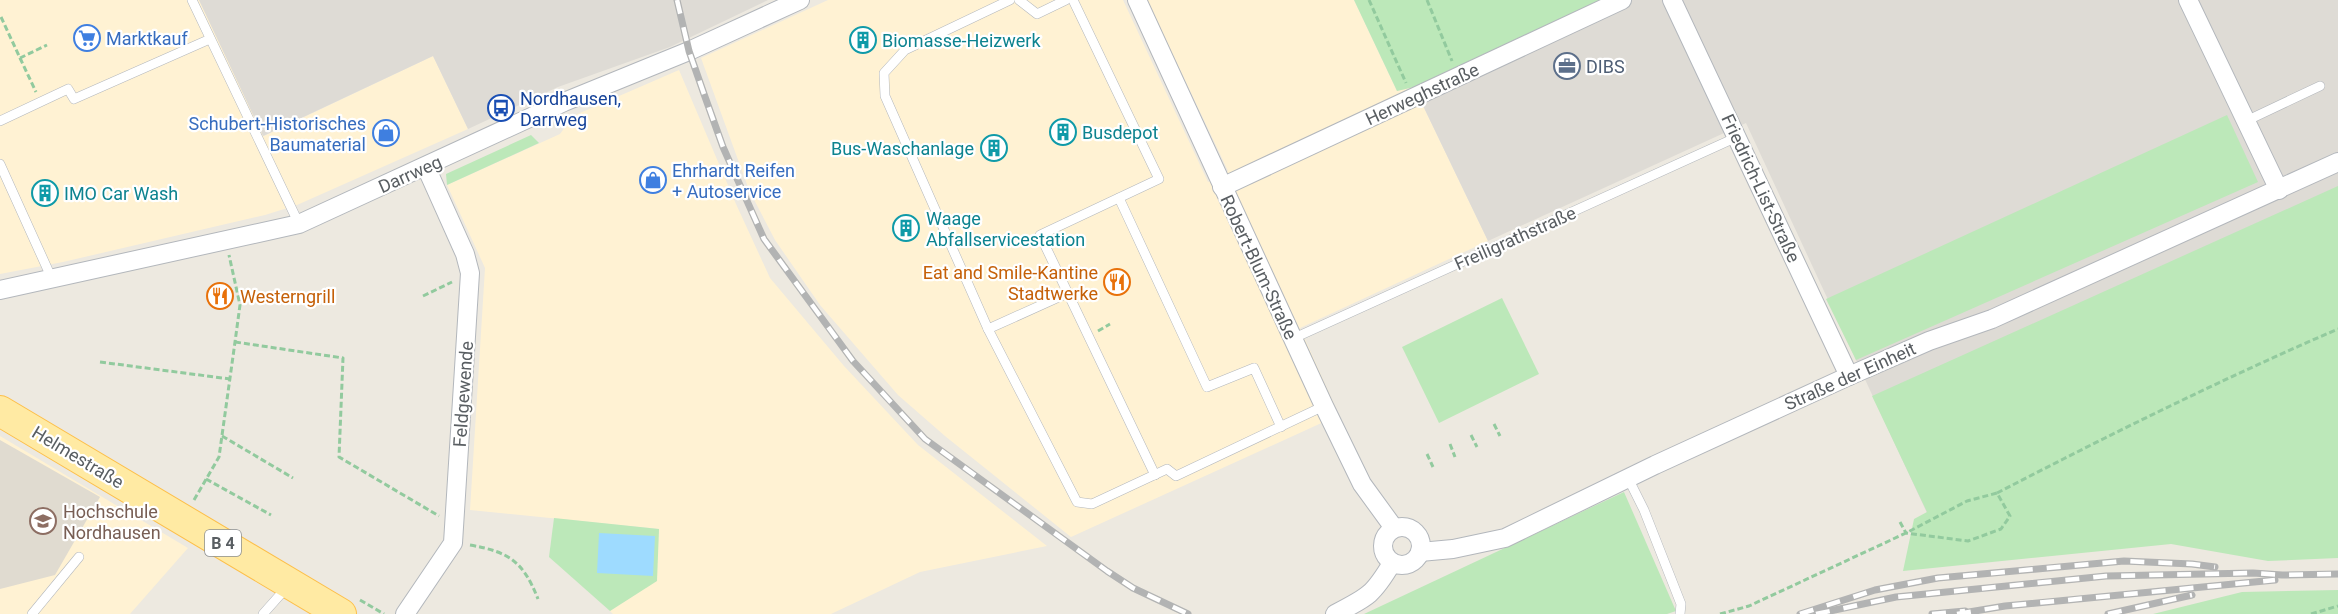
<svg xmlns="http://www.w3.org/2000/svg" width="2338" height="614" viewBox="0 0 2338 614" font-family="Roboto,sans-serif">
	<style>
		.commercial { fill: #fff2d3 }
		.industrial { fill: #dedbd5 }
		.education { fill: #e0dbd0 }
		.green { fill: #bce8b9 }
		.water { fill: #9edbff }
		.lines { fill: none; stroke-linecap: round; stroke-linejoin: round }
		.service-casing { stroke: #b3b7bc; stroke-width: 10 }
		.minor-casing { stroke: #b3b7bc; stroke-width: 20 }
		.primary-casing { stroke: #fdbf49; stroke-width: 32 }
		.path { stroke: #92ca9e; stroke-width: 3; stroke-dasharray: 6 3; stroke-linecap: butt }
		.service { stroke: #fff; stroke-width: 9 }
		.minor { stroke: #fff; stroke-width: 18 }
		.primary { stroke: #ffeaa3; stroke-width: 30 }
		.rail-casing { stroke: #b2b3b3; stroke-width: 7 }
		.rail { stroke: #fff; stroke-width: 4.5; stroke-dasharray: 14; stroke-linecap: butt }
		.labels { text-anchor: middle; dominant-baseline: central; stroke-width: 4.5; stroke-linejoin: round; paint-order: stroke }
		.shield { fill: #fff; stroke: #8b8e91; stroke-width: 1.5 }
		.shield-label { font-size: 16px; font-weight: bold; fill: #595e62 }
		.shop-label { font-size: 18px; fill: #366cbe; stroke: #fff; text-anchor: start }
		.culture-label { font-size: 18px; fill: #0d838f; stroke: #fff; text-anchor: start }
		.service-label { font-size: 18px; fill: #4e5e75; stroke: #fff; text-anchor: start }
		.street-label { font-size: 18px; fill: #595e62; stroke: #fff }
		.transit-label { font-size: 18px; fill: #164399; stroke: #fff; text-anchor: start }
		.food-label { font-size: 18px; fill: #c56008; stroke: #fff; text-anchor: end }
		.education-label { font-size: 18px; fill: #785e54; stroke: #fff; text-anchor: start }
	</style>
	<rect width="100%" height="100%" fill="#ede9e0"/>
	<g class="commercial">
		<path d="M0 0H199L264 136 433 56 468 129 297 205 265 215 63 262 0 274Z"/>
		<path d="M828 0H1123L1208 182 1228 171 1147 0H1354L1397 91 1414 87 1488 241 1300 328 1339 415 1071 537 945 436 898 395 820 305 775 240 749 190 701 58Z"/>
		<path d="M679 70 736 204 770 278 844 366 918 445 1047 546 920 572 831 614H613L610 611 656 581 659 529 470 510 485 268 447 185 560 134 573 116Z"/>
		<path d="M0 436 188 548 130 614H0Z"/>
	</g>
	<g class="industrial">
		<path d="M199 0H768L670 47 558 87 468 129 433 56 263 136Z"/>
		<path d="M1600 0H2338V313L1927 513 1746 123 1488 241 1414 87Z"/>
	</g>
	<path class="education" d="M0 440 100 497 55 575 0 589Z"/>
	<g class="green">
		<path d="M1354 0H1600L1414 87 1397 91Z"/>
		<path d="M2227 115 2258 182 1856 360 1826 299Z"/>
		<path d="M531 135 539 143 447 185 446 174Z"/>
		<path d="M2338 186V558L2268 561 2171 544 1903 571 1914 519 1927 512 1872 396Z"/>
		<path d="M1502 298 1539 374 1439 423 1402 347Z"/>
		<path d="M1624 492 1676 611 1667 614H1364Z"/>
		<path d="M554 518 659 529 657 581 610 611 549 557Z"/>
		<path d="M2338 590V614H2153L2242 592Z"/>
	</g>
	<path class="water" d="M599 533 655 536 653 576 597 573Z"/>
	<g class="lines">
		<defs>
			<g id="service">
				<path d="M192 0 299 224"/>
				<path d="M1010 0 905 50 884 73 885 96 988 329 1077 502 1092 504 1167 469 1176 476 1324 406"/>
				<path d="M1019 0 1037 14 1066 0"/>
				<path d="M1073 0 1159 179 1040 235 1155 475"/>
				<path d="M0 121 68 89 74 99 210 39"/>
				<path d="M2246 121 2320 86"/>
				<path d="M0 164 52 279"/>
				<path d="M1119 198 1207 387 1254 368 1281 427"/>
				<path d="M988 329 1068 293"/>
				<path d="M1292 339 1737 137"/>
				<path d="M1628 478 1644 510 1681 604 1680 614"/>
				<path d="M32 614 79 557"/>
				<path d="M263 614 287 587"/>
			</g>
			<g id="minor">
				<path d="M1137 0 1324 406 1362 484 1394 528"/>
				<path d="M1672 0 1849 376"/>
				<path d="M2188 0 2279 190"/>
				<path d="M1222 187 1622 0"/>
				<path d="M0 290 299 224 564 102 689 51 800 0"/>
				<circle cx="1402" cy="546" r="19"/>
				<path d="M1420 552 1453 549 1505 538 1655 465 1849 376 1929 341 1992 319 2338 162"/>
				<path d="M405 614 453 543 470 273 465 254 426 167"/>
				<path d="M1335 614C1368 597 1373 595 1392 563"/>
			</g>
			<path id="primary" d="M0 411 341 614"/>
		</defs>
		<use href="#service" class="service-casing"/>
		<use href="#minor" class="minor-casing"/>
		<use href="#primary" class="primary-casing"/>
		<g class="path">
			<path d="M1369 0 1406 83"/>
			<path d="M1427 0 1452 61"/>
			<path d="M1 17 20 58 47 45"/>
			<path d="M20 58 36 92"/>
			<path d="M423 296 452 282"/>
			<path d="M1098 331 1110 324"/>
			<path d="M235 342 343 358 339 457 439 516"/>
			<path d="M100 362 230 379"/>
			<path d="M1494 424 1500 436"/>
			<path d="M1471 435 1477 447"/>
			<path d="M222 436 293 478"/>
			<path d="M1450 444 1455 457"/>
			<path d="M1427 454 1433 467"/>
			<path d="M206 479 271 515"/>
			<path d="M1997 493C2109 435 2222 379 2338 329"/>
			<path d="M194 500 219 457 235 342 240 305 229 255"/>
			<path d="M1900 522 1906 533"/>
			<path d="M470 545C509 552 523 561 538 599"/>
			<path d="M360 600 384 614"/>
			<path d="M1720 614 1749 606 1906 533 1967 501 1997 493 2010 516 2001 529 1968 541 1906 533"/>
			<path d="M2311 614 2338 606"/>
		</g>
		<use href="#service" class="service"/>
		<use href="#minor" class="minor"/>
		<use href="#primary" class="primary"/>
		<defs>
			<g id="rail">
				<path d="M677 0 689 51 704 94 723 147 764 239 853 361 925 439 1107 571 1133 588 1188 614"/>
				<path d="M1800 614 1875 590 1938 578 2124 561 2192 564 2215 567"/>
				<path d="M1816 614 1896 597 2106 576 2253 573 2282 575 2338 574"/>
				<path d="M1932 614 1965 611"/>
				<path d="M1957 614 2005 606 2275 580"/>
				<path d="M2108 614 2192 595"/>
			</g>
		</defs>
		<use href="#rail" class="rail-casing"/>
		<use href="#rail" class="rail"/>
	</g>
	<defs>
		<symbol id="supermarket-ring" viewBox="-11 -11 22 22"><circle r="9.5" fill="#fff" stroke="#3f7fe0" stroke-width="1.5"/><path d="M-6-5.5h2.5l.6 2H6L4.5 2H-2.5L-4.4-4H-6ZM-1.5 3.2a1.3 1.3 0 1 0 .1 0ZM3 3.2a1.3 1.3 0 1 0 .1 0Z" fill="#3f7fe0"/></symbol>
		<symbol id="building-ring" viewBox="-11 -11 22 22"><circle r="9.5" fill="#fff" stroke="#0f9aa8" stroke-width="1.5"/><path d="M-4-6H4V6H1V3H-1V6H-4ZM-2.5-4.3h1.7v1.8h-1.7ZM.8-4.3h1.7v1.8H.8ZM-2.5-1h1.7V.8h-1.7ZM.8-1h1.7V.8H.8Z" fill="#0f9aa8"/></symbol>
		<symbol id="office-ring" viewBox="-11 -11 22 22"><circle r="9.5" fill="#fff" stroke="#5c6f8a" stroke-width="1.5"/><path d="M-6-3h4V-5.5h4V-3h4V5H-6ZM-1-4.5V-3h2v-1.5ZM-6 0V1H6V0Z" fill="#5c6f8a"/></symbol>
		<symbol id="bus-ring" viewBox="-11 -11 22 22"><circle r="9.5" fill="#fff" stroke="#1a4fb4" stroke-width="1.5"/><path d="M-5-6H5V4H4V6H2V4H-2V6H-4V4H-5ZM-3.5-4V0h7V-4ZM-3.5 1.2v1.5H-2V1.2ZM2 1.2v1.5H3.5V1.2Z" fill="#1a4fb4"/></symbol>
		<symbol id="shop-ring" viewBox="-11 -11 22 22"><circle r="9.5" fill="#fff" stroke="#3f7fe0" stroke-width="1.5"/><path d="M-5-2.5h2.3a2.7 3.5 0 0 1 5.4 0H5L5.5 6h-11ZM-1.5-2.5h3a1.5 2.3 0 0 0-3 0Z" fill="#3f7fe0"/></symbol>
		<symbol id="restaurant-ring" viewBox="-11 -11 22 22"><circle r="9.5" fill="#fff" stroke="#e8710a" stroke-width="1.5"/><path d="M-5-6h1v4h1v-4h1v4h1v-4h1v5L-1.5 .5V6h-2V.5L-5-1ZM5-6V6H3V1.5H1.5Q1.5-4 5-6Z" fill="#e8710a"/></symbol>
		<symbol id="university-ring" viewBox="-11 -11 22 22"><circle r="9.5" fill="#fff" stroke="#8d6e63" stroke-width="1.5"/><path d="M0-5L7-2L0 1L-7-2ZM-4 1L0 2.5L4 1V4Q0 6-4 4Z" fill="#8d6e63"/></symbol>
	</defs>
	<g fill-rule="evenodd">
		<use href="#supermarket-ring" x="72" y="23" width="30" height="30"/>
		<use href="#building-ring" x="848" y="25" width="30" height="30"/>
		<use href="#office-ring" x="1552" y="51" width="30" height="30"/>
		<use href="#bus-ring" x="486" y="93" width="30" height="30"/>
		<use href="#building-ring" x="1048" y="117" width="30" height="30"/>
		<use href="#shop-ring" x="371" y="118" width="30" height="30"/>
		<use href="#building-ring" x="979" y="133" width="30" height="30"/>
		<use href="#shop-ring" x="638" y="165" width="30" height="30"/>
		<use href="#building-ring" x="30" y="178" width="30" height="30"/>
		<use href="#building-ring" x="891" y="213" width="30" height="30"/>
		<use href="#restaurant-ring" x="1102" y="267" width="30" height="30"/>
		<use href="#restaurant-ring" x="205" y="281" width="30" height="30"/>
		<use href="#university-ring" x="28" y="506" width="30" height="30"/>
	</g>
	<g class="labels">
		<rect class="shield" x="205" y="530" width="36" height="26" rx="4.5"/>
		<g class="shield-label">
			<text x="223" y="543">B 4</text>
		</g>
		<g class="shop-label">
			<text x="106" y="38">Marktkauf</text>
			<text x="366" y="123" text-anchor="end">Schubert-Historisches<tspan x="366" dy="21">Baumaterial</tspan></text>
			<text x="672" y="170">Ehrhardt Reifen<tspan x="672" dy="21">+ Autoservice</tspan></text>
		</g>
		<g class="culture-label">
			<text x="882" y="40">Biomasse-Heizwerk</text>
			<text x="1082" y="132">Busdepot</text>
			<text x="974" y="148" text-anchor="end">Bus-Waschanlage</text>
			<text x="64" y="193">IMO Car Wash</text>
			<text x="926" y="218">Waage<tspan x="926" dy="21">Abfallservicestation</tspan></text>
		</g>
		<g class="service-label">
			<text x="1586" y="66">DIBS</text>
		</g>
		<g class="street-label">
			<text transform="translate(1422 94) rotate(-25)">Herweghstraße</text>
			<text transform="translate(410 174) rotate(-24)">Darrweg</text>
			<text transform="translate(1761 188) rotate(65)">Friedrich-List-Straße</text>
			<text transform="translate(1515 238) rotate(-24)">Freiligrathstraße</text>
			<text transform="translate(1259 267) rotate(65)">Robert-Blum-Straße</text>
			<text transform="translate(1850 376) rotate(-24)">Straße der Einheit</text>
			<text transform="translate(463 394) rotate(-86)">Feldgewende</text>
			<text transform="translate(78 457) rotate(31)">Helmestraße</text>
		</g>
		<g class="transit-label">
			<text x="520" y="98">Nordhausen,<tspan x="520" dy="21">Darrweg</tspan></text>
		</g>
		<g class="food-label">
			<text x="1098" y="272">Eat and Smile-Kantine<tspan x="1098" dy="21">Stadtwerke</tspan></text>
			<text x="240" y="296" text-anchor="start">Westerngrill</text>
		</g>
		<g class="education-label">
			<text x="63" y="511">Hochschule<tspan x="63" dy="21">Nordhausen</tspan></text>
		</g>
	</g>
</svg>
